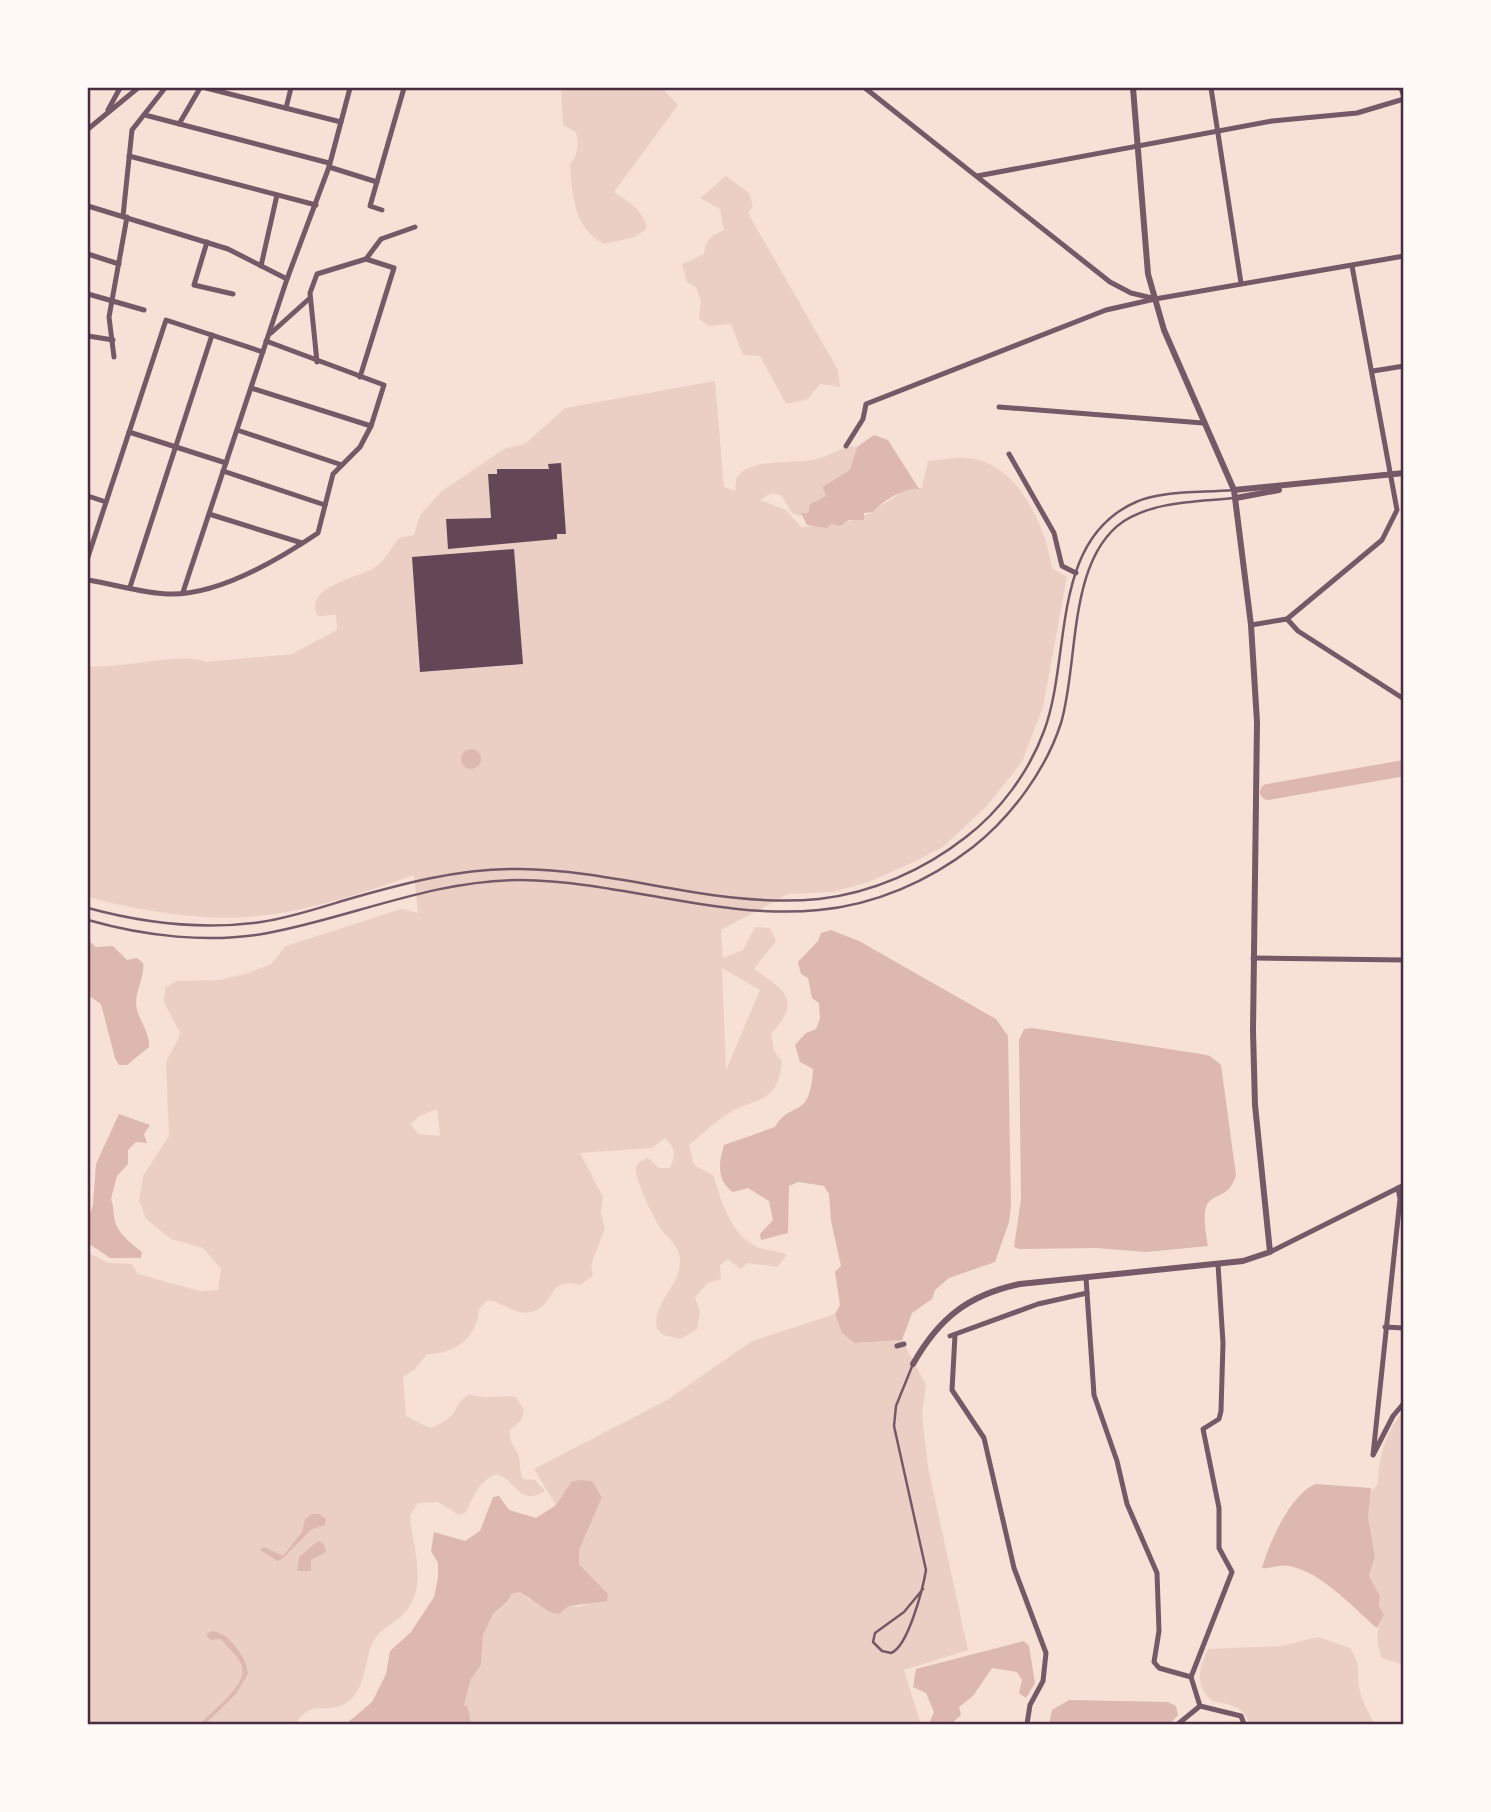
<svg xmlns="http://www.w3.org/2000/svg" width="1491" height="1812" viewBox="0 0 1491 1812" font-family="'Fira Sans Condensed',sans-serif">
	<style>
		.green { fill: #ebcfc5; fill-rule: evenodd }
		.water { fill: #dcb8b0 }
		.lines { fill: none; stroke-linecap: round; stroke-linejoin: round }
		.river { stroke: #dcb8b0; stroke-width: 16 }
		.building { fill: #644757 }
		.service { stroke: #755966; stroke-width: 2.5 }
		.minor { stroke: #755966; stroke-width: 5 }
		.tertiary { stroke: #755966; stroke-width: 6 }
		.neatline { fill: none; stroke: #4a2c40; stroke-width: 2.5 }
	</style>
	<rect width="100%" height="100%" fill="#f7e1d7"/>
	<g class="green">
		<path d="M561 88H662L678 105 614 192C627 201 644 210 647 228L635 237 604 244C574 228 572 196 570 164 578 157 579 142 576 132L563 125Z"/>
		<path d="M726 176 749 193 753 206 748 213 838 370 840 387 820 384 808 399 786 404 760 356 743 355 731 324 709 326 699 319 701 301 696 287 687 282 682 264 704 254C706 240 711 235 724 230L720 209 700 198Z"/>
		<path d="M715 381 724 487 735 491 736 479C749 455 798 466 821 458 832 454 847 444 857 447L850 470 825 485 826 496 810 504 808 513 800 516 792 513 781 495 771 493 760 500 786 510 801 527 845 523 873 512C881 502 893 502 900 492L922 488 928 461C941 460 953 457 966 458 1017 461 1045 524 1052 568L1067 577 1043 707 1022 762 987 806 943 847 916 861 869 882 833 892 788 894 721 930 723 958 743 950 755 927 770 928 776 941 754 969C786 991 802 1000 771 1034L774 1051 782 1061C777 1109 753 1095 723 1117 711 1125 701 1136 689 1145L694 1165 713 1175C722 1202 729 1231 755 1246 764 1251 777 1250 787 1255L777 1267 747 1263 741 1269 727 1259 720 1266 721 1279 708 1283 695 1297 700 1312 697 1329 681 1339 663 1335 657 1329C651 1300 686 1284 679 1254 676 1242 667 1238 660 1228 654 1219 634 1178 636 1168 637 1162 643 1160 648 1158L659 1168H670C676 1156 675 1147 665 1138L652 1148 580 1153 603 1197 601 1213 605 1228 591 1265 593 1276 580 1285C547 1276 556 1306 531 1312 515 1316 503 1302 488 1300L479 1309C478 1337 454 1355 427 1354L414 1370 403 1377 406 1416 430 1428C462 1416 450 1407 469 1394 487 1401 499 1394 516 1397L524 1410 521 1421 510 1430C509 1446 516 1446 519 1457 521 1465 519 1471 523 1479L535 1480 545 1491C519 1507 517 1481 497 1474 479 1481 474 1495 466 1512L459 1515 438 1502 418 1503 410 1515C412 1545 428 1583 407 1610 397 1623 378 1629 372 1644 364 1663 366 1690 346 1703 325 1716 312 1697 296 1724H88V1255L89 1253 108 1263 132 1264 138 1274 200 1291 218 1290 221 1269 203 1248 171 1239 146 1219 139 1200 143 1176 169 1136 166 1063C170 1051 177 1046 180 1033L164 1002 165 988 177 981 220 980 245 974 271 964 286 946 401 909 418 913 414 875C365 892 310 911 258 916 203 922 141 911 88 897V666C117 670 185 651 205 662L292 654 337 630 336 615 318 616C302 587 356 579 374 568 386 560 390 549 399 538L414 535 420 515 442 491 504 449 525 444 565 408ZM722 968 760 990 726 1070V1069ZM437 1109 440 1136 418 1134 411 1124 419 1116Z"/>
		<path d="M835 1314 842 1333 854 1343 902 1340 926 1385 922 1415 928 1467 968 1650 904 1670 921 1724 471 1723 468 1707 464 1705 471 1679 481 1665 483 1635 493 1614 508 1602 511 1594 520 1592 530 1600 580 1607 608 1594 579 1564V1550L602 1496 598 1490 571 1482 556 1505 534 1469 667 1400 752 1341Z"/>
		<path d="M1403 1413V1665L1382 1658C1376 1642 1375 1630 1384 1615L1379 1606 1380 1596 1369 1576 1375 1555 1368 1517 1369 1493 1378 1484C1378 1462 1386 1428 1403 1413Z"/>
		<path d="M1318 1637 1350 1648C1362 1666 1356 1669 1359 1687 1362 1701 1368 1712 1375 1724H1249C1244 1705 1230 1705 1212 1701 1194 1684 1199 1669 1208 1649L1281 1646Z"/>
	</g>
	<g class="water">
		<path d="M874 435 888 440 919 489C904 488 883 500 873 512L864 513V520H849L840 526 831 524 827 528 807 525 801 513H808L810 504 826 496 823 488 825 485 850 470 857 447Z"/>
		<circle cx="471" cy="759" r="10"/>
		<path d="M831 930 859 941 996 1019 1008 1036 1011 1206 1009 1222 995 1262 949 1278 935 1290 932 1299 912 1313 902 1340 854 1343 842 1333 835 1314 840 1305 835 1272 841 1266 831 1221 829 1194 824 1186 798 1182 789 1186 788 1233 761 1240 760 1234 773 1220 769 1201 748 1188 733 1192C717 1181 718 1164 724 1145L775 1127C791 1099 810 1122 813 1069L800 1062 795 1045 806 1033 816 1029 820 1019 819 1003 812 998 808 978 801 974 798 962 818 941 821 933Z"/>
		<path d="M88 940 96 947 113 946 127 960 137 958 143 963C145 976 136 989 136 1003 137 1020 150 1030 149 1047L127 1065H119L115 1058 101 1004 88 995Z"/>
		<path d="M1032 1028 1201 1054 1210 1056 1221 1065 1236 1175C1225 1212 1195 1177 1208 1246L1146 1252 1096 1248 1019 1249 1014 1247 1021 1199 1019 1040 1024 1029Z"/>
		<path d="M119 1114 150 1125 144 1134 147 1143 136 1142 128 1150V1164L117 1176 111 1199C114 1207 113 1213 115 1221 118 1234 133 1245 142 1252L141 1258H110L88 1243V1219L93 1205 96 1164Z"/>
		<path d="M580 1480 592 1481 602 1497 579 1550V1564L608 1594 607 1601 569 1606 559 1614 550 1612 520 1592 511 1594 508 1601 493 1614 483 1635 481 1665 471 1679 464 1705 468 1707 471 1723 474 1724H346L372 1702 386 1674 390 1651 411 1632 434 1597 438 1578V1563L431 1551 434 1532 465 1541 480 1531 493 1497 499 1496 509 1510 536 1518 556 1505 571 1482Z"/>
		<path d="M1316 1484 1371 1488 1368 1517 1375 1556 1369 1576 1380 1596 1379 1606 1384 1615 1377 1628C1352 1607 1322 1572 1289 1566 1279 1564 1271 1569 1262 1568 1269 1543 1291 1493 1316 1484Z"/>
		<path d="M312 1514H319L326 1519 325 1525 312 1529 283 1558 278 1561 260 1550 264 1547 283 1556 302 1532 305 1519Z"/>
		<path d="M318 1541 324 1544 326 1552 311 1560V1571H297L299 1557Z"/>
		<path d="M213 1631C229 1633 247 1658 248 1674L236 1694 205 1724H200C211 1712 248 1685 242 1666 239 1657 227 1647 221 1639L210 1640 206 1634Z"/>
		<path d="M1024 1641 1029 1646 1035 1683 1026 1698 1019 1693 1022 1680 1017 1672 992 1668 973 1696 959 1707 961 1715 951 1724H929L934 1712 926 1693 913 1687 916 1669Z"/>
		<path d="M1069 1700 1168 1702 1176 1706 1178 1715 1170 1724H1049L1052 1710Z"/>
	</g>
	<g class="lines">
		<path class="river" d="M1268 792 1404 768"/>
	</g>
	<g class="building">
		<path d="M561 463 566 534H557V539L448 549 446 519 491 518 488 474H497V469H549L548 464Z"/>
		<path d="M514 549 523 664 420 672 412 557Z"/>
	</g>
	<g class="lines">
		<g class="service">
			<path d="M88 908C143 923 203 930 261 922 288 918 316 909 342 901 401 884 459 868 520 869 621 870 719 909 819 899 872 893 924 870 966 837 1000 811 1029 772 1044 731 1072 656 1049 540 1136 502 1162 490 1204 493 1233 490"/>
			<path d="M88 920C144 936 209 944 268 933 353 917 432 880 521 880 621 881 719 920 819 910 875 905 929 881 973 847 1011 817 1046 770 1061 723 1079 663 1067 559 1124 521 1156 501 1196 502 1233 498"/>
			<path d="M913 1364 896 1406 894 1426 926 1570C923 1588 908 1647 891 1653L882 1651 873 1642 875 1633 904 1612 923 1589"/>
		</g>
		<g class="minor">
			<path d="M206 88 341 122"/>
			<path d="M865 88 1110 282 1131 293 1152 298"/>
			<path d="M1211 88 1241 283"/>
			<path d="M1401 88 1404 97"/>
			<path d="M286 108 291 88"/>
			<path d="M108 110 120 88"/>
			<path d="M145 115 329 163"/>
			<path d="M179 124 200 88"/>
			<path d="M88 129 138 88"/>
			<path d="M129 156 316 205"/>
			<path d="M329 167 377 182"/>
			<path d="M977 176 1272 121 1357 113 1404 99"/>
			<path d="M88 206 228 249 287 279"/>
			<path d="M382 210 370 206 404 88"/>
			<path d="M123 216 132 130 165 88"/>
			<path d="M207 242 194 285 233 294"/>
			<path d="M88 254 119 264"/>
			<path d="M261 266 277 195"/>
			<path d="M88 294 144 310"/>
			<path d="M271 333 310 298"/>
			<path d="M88 336 113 340"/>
			<path d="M114 357 109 317 127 217"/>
			<path d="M317 362 310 293 317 274 366 259 381 239 415 227"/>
			<path d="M1373 371 1404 366"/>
			<path d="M360 377 394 268 366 259"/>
			<path d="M251 388 371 426"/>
			<path d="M999 407 1203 423"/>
			<path d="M237 430 342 465"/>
			<path d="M129 432 226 463"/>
			<path d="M846 446 863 419 866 404 1106 310 1155 299 1404 256"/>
			<path d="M1009 454 1054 533 1062 566 1076 573"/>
			<path d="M223 471 325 505"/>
			<path d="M88 496 106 502"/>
			<path d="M209 514 302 543"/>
			<path d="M88 557 166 320 263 352"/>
			<path d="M88 580C114 584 142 593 168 594 218 596 278 560 318 533L333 474 360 447 371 426 384 385 266 341"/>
			<path d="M130 587 212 335"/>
			<path d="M183 592 287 279 329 167 350 88"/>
			<path d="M1287 619 1298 631 1404 699"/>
			<path d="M1251 625 1287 619 1382 540 1397 510 1352 266"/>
			<path d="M1253 958 1404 960"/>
			<path d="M1398 1188 1400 1199 1373 1455 1393 1416 1404 1403"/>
			<path d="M1270 1252 1404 1185"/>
			<path d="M1086 1278 1094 1395 1117 1461 1127 1504 1157 1573 1159 1631 1154 1662 1159 1668 1191 1677"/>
			<path d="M1385 1327 1404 1328"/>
			<path d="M955 1335 952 1390 984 1438 1014 1568 1046 1653 1043 1681 1030 1705 1027 1724"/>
			<path d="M950 1336 1038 1304 1087 1293"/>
			<path d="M897 1346 904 1344"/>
			<path d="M1200 1706 1241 1716 1244 1724"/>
			<path d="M1178 1724 1200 1706 1191 1677 1232 1572 1219 1548V1508L1203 1429 1219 1419 1221 1411 1223 1343 1218 1264"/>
		</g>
		<g class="tertiary">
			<path d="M1234 490 1404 473"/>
			<path d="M1236 498 1279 490"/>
			<path d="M913 1364C939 1318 968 1295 1020 1284L1243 1261 1270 1252 1255 1105 1253 1031 1257 722 1251 625 1234 490 1164 330 1148 274 1133 88"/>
		</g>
	</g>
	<rect width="1491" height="1812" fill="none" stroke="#fffaf5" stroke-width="178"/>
	<rect x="89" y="89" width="1313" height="1634" class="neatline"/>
</svg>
